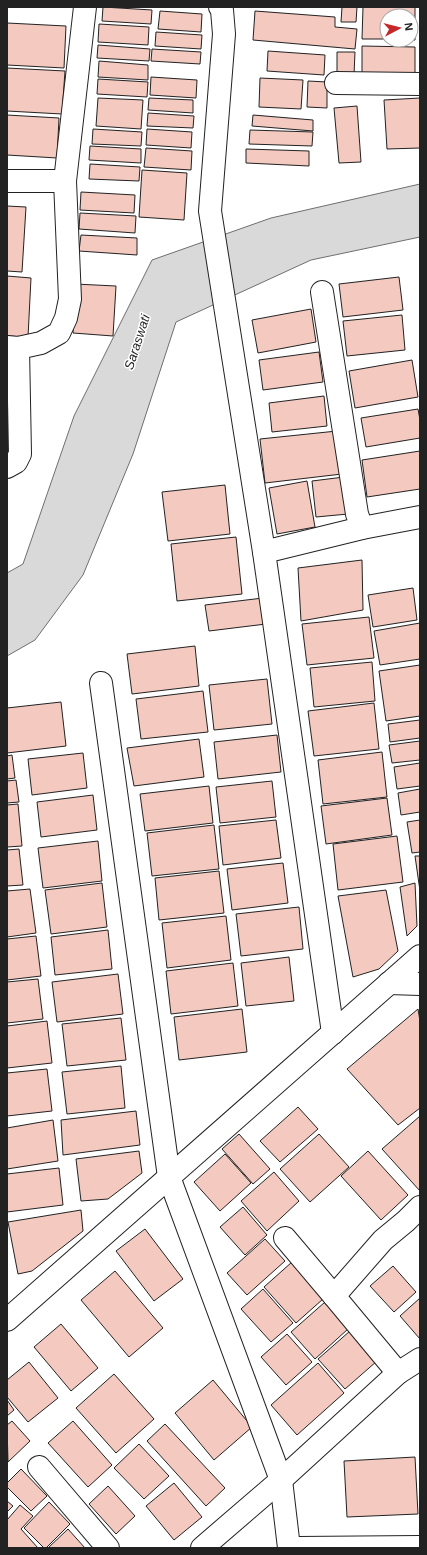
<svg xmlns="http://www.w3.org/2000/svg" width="427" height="1555" viewBox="0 0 427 1555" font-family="Arial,sans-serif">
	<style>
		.water { fill: #d9d9d9; stroke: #6f6f6f }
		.building { fill: #f3c9c0; stroke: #222 }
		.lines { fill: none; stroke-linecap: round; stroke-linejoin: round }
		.minor-casing { stroke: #222; stroke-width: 24 }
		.minor { stroke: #fff; stroke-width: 22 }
		.labels { text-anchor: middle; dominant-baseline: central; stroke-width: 3; stroke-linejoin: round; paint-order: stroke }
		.water-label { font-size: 13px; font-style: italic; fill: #222; stroke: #fff }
	</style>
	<rect width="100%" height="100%" fill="#fff"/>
	<path class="water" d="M420 184V237L311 260 176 322 133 454 83 575 35 640 7 656V573L23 564 74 416 152 260 271 218Z"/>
	<g class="building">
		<path d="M103 7 152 10 151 24 102 21Z"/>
		<path d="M342 7H357L356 22H341Z"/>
		<path d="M363 7H415V40H411V16H387V39H362Z"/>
		<path d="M160 11 202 14 201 32 158 29Z"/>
		<path d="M255 11 335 17V27L357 29 355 49 253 40Z"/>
		<path d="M7 23 66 26 64 68 7 65Z"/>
		<path d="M99 24 149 27 148 45 98 42Z"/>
		<path d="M156 32 202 35 201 49 155 46Z"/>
		<path d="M98 45 150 49 149 61 97 58Z"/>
		<path d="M362 46 415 47V74H362Z"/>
		<path d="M152 49 201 52 200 64 151 61Z"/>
		<path d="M268 51 325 55 324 75 267 71Z"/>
		<path d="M337 52H355L354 75 337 74Z"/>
		<path d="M99 61 148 65V80L98 77Z"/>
		<path d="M7 68 65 71 62 114 7 111Z"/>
		<path d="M151 77 197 80 196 98 150 95Z"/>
		<path d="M260 78 303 80 301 109 259 107Z"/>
		<path d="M98 79 148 82 147 97 97 94Z"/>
		<path d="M308 81 327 82V108L307 107Z"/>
		<path d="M98 98 143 100 141 129 96 126Z"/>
		<path d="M149 98 193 100V113L148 110Z"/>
		<path d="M420 98V148L387 149 384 100Z"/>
		<path d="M357 106 361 162 339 163 334 108Z"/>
		<path d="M148 113 194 116 193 128 147 126Z"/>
		<path d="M7 115 59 118 57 158 7 155Z"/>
		<path d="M253 115 313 120V131L252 126Z"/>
		<path d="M93 129 142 132 141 146 92 144Z"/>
		<path d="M147 129 192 132 191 148 146 145Z"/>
		<path d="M250 130 313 132 312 146 249 144Z"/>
		<path d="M90 146 141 149V163L89 160Z"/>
		<path d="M146 148 192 151 191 170 144 167Z"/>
		<path d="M246 149 309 151V166L246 163Z"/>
		<path d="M90 164 140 167 139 181 89 179Z"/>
		<path d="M142 170 187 173 184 220 139 217Z"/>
		<path d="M81 192 135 195 134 213 80 210Z"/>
		<path d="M7 206 26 207 22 272 7 271Z"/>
		<path d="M80 213 136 216 135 233 79 229Z"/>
		<path d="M81 235 137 238V255L79 251Z"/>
		<path d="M7 276 31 278 28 337 7 336Z"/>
		<path d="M399 277 403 310 343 317 339 284Z"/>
		<path d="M75 284 116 286 113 336 73 333Z"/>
		<path d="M311 309 316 342 258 353 252 320Z"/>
		<path d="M402 315 405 350 347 356 343 321Z"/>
		<path d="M319 352 323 382 263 390 259 360Z"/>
		<path d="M412 360 418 397 355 408 349 371Z"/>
		<path d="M324 396 327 426 272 432 269 403Z"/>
		<path d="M418 409 420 420V438L366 447 361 418Z"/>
		<path d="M337 431 342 474 265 483 260 439Z"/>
		<path d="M420 451V489L367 497 362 460Z"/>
		<path d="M344 477 348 514 316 517 312 481Z"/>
		<path d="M307 481 315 527 277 534 269 488Z"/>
		<path d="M225 485 230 534 168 541 162 492Z"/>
		<path d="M236 537 242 594 177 601 171 544Z"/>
		<path d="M362 560 363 610 301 621 298 568Z"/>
		<path d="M413 588 417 620 373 627 368 595Z"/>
		<path d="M263 598 266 624 209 631 205 605Z"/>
		<path d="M369 617 374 658 307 665 302 624Z"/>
		<path d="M420 623V659L380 665 374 631Z"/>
		<path d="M195 646 199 686 132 694 127 654Z"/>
		<path d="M372 662 375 701 314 707 310 668Z"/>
		<path d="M420 665V716L386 721 379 671Z"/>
		<path d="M267 679 272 724 214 730 209 685Z"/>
		<path d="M203 691 208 732 141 739 136 699Z"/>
		<path d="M61 702 66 746 7 753V708Z"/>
		<path d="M374 703 379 749 314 756 308 711Z"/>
		<path d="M420 720V738L390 742 388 724Z"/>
		<path d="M277 735 281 772 218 779 214 742Z"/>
		<path d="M199 739 204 777 134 786 127 748Z"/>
		<path d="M420 741V760L392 763 389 745Z"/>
		<path d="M382 752 387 797 323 804 318 760Z"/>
		<path d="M83 753 87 788 32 795 28 759Z"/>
		<path d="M12 755 15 778 7 779V756Z"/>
		<path d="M420 763V786L397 789 394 767Z"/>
		<path d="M16 780 19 802 7 803V781Z"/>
		<path d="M272 781 276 817 220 823 216 787Z"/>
		<path d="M209 786 213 823 145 831 140 794Z"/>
		<path d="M420 789V812L401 815 398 793Z"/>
		<path d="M93 795 97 830 41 837 37 802Z"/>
		<path d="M387 798 392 835 326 844 321 806Z"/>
		<path d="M18 804 22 846 7 847V805Z"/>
		<path d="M276 820 281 858 223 865 219 826Z"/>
		<path d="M420 820V852L412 853 407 822Z"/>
		<path d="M214 825 219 869 152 876 147 833Z"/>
		<path d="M397 836 403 882 338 890 333 844Z"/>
		<path d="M98 841 102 881 43 888 38 848Z"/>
		<path d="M19 849 23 885 7 886V850Z"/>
		<path d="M415 856H420V891Z"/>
		<path d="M283 863 288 903 232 910 227 869Z"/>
		<path d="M219 871 224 913 159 920 155 878Z"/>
		<path d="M102 883 107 927 51 934 45 890Z"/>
		<path d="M415 883 417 926 407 936 400 887Z"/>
		<path d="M30 889 36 933 7 937V891Z"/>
		<path d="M386 890 398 951 379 969 353 977 338 896Z"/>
		<path d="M299 907 303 949 241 956 236 914Z"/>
		<path d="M226 916 231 960 167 968 162 923Z"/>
		<path d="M108 930 112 969 55 975 51 937Z"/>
		<path d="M36 936 41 976 7 980V939Z"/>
		<path d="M289 957 294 1001 246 1006 241 963Z"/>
		<path d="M233 963 238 1006 171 1014 166 971Z"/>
		<path d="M118 974 123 1014 57 1022 52 982Z"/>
		<path d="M38 979 43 1019 7 1023V982Z"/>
		<path d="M242 1009 247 1052 179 1060 174 1017Z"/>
		<path d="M418 1009 420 1021V1108L398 1125 347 1069Z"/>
		<path d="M121 1018 126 1060 67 1066 62 1024Z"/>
		<path d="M47 1021 52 1063 7 1068V1026Z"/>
		<path d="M121 1066 125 1108 67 1114 62 1072Z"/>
		<path d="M47 1069 52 1111 7 1116V1073Z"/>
		<path d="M298 1107 318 1129 280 1162 260 1141Z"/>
		<path d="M136 1111 140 1145 63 1155 61 1120Z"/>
		<path d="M420 1116V1191L382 1149Z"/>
		<path d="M53 1120 58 1161 7 1169V1128Z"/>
		<path d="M239 1134 270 1169 253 1184 222 1149Z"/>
		<path d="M319 1134 349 1167 310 1202 280 1169Z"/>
		<path d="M139 1151 142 1173 108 1199 81 1201 76 1159Z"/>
		<path d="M368 1151 408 1195 381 1220 341 1176Z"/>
		<path d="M225 1154 251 1183 220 1211 194 1182Z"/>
		<path d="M59 1168 63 1205 7 1212V1174Z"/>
		<path d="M274 1172 299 1201 267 1231 241 1201Z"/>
		<path d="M243 1207 267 1235 245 1255 220 1227Z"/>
		<path d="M81 1210 83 1231 32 1271 18 1274 8 1222Z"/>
		<path d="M145 1229 183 1279 154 1301 116 1251Z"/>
		<path d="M265 1239 285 1261 247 1295 227 1273Z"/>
		<path d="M292 1262 323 1299 296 1323 264 1287Z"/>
		<path d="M393 1266 416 1292 394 1312 370 1286Z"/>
		<path d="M115 1271 163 1328 129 1357 81 1300Z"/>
		<path d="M263 1289 293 1323 271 1342 241 1309Z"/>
		<path d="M420 1298V1339L400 1316Z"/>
		<path d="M325 1302 348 1329 315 1359 291 1332Z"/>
		<path d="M61 1324 98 1368 71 1391 34 1347Z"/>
		<path d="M350 1331 377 1361 345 1389 318 1359Z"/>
		<path d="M287 1334 312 1362 286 1385 261 1357Z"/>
		<path d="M29 1362 58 1398 28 1422 7 1397V1380Z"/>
		<path d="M318 1363 344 1393 297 1435 271 1405Z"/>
		<path d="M114 1374 154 1419 116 1453 76 1408Z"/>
		<path d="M213 1380 252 1427 214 1460 175 1413Z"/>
		<path d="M7 1400 14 1410 7 1416Z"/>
		<path d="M12 1421 30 1441 8 1462 7 1425Z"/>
		<path d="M73 1421 112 1465 88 1487 48 1443Z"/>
		<path d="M165 1424 225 1488 206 1506 147 1441Z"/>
		<path d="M139 1444 169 1476 144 1499 114 1468Z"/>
		<path d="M415 1457 418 1514 347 1517 344 1461Z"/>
		<path d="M21 1469 47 1496 31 1511 7 1487V1483Z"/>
		<path d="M174 1483 202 1517 174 1540 146 1506Z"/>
		<path d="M108 1486 135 1516 116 1534 89 1504Z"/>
		<path d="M7 1501 13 1506 7 1512Z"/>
		<path d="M49 1502 70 1524 46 1548H44L24 1528Z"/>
		<path d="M20 1505 33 1516 21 1529 38 1548H7V1520Z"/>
		<path d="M68 1529 85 1548H48Z"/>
	</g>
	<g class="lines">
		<defs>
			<g id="minor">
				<path d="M220 7 222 10 224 34 210 211 264 552 333 1033"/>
				<path d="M336 83 420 84"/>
				<path d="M7 181H65"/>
				<path d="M322 292 357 514 362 528"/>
				<path d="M7 347 18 348 41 343 59 333 66 318 70 299 65 181 85 7"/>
				<path d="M7 467 16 462 20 454 18 348"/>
				<path d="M264 552 362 528 420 517"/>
				<path d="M101 683 169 1177 281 1480 289 1548"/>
				<path d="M389 983 420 984"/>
				<path d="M285 1238 334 1296"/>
				<path d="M7 1320 420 956"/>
				<path d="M398 1373 334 1296 383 1240 406 1221 420 1207"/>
				<path d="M39 1467 108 1548"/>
				<path d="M202 1548 281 1480 398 1373 420 1359"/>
				<path d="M298 1548 420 1547"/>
			</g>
		</defs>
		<use href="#minor" class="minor-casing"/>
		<use href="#minor" class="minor"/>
	</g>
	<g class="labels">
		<g class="water-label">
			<text transform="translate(137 342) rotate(-72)">Saraswati</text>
		</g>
	</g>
	<rect width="427" height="1555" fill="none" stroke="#222222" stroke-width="16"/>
	<g transform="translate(399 28) rotate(83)"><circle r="19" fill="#ffffff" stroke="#a7a7a7"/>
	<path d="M0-3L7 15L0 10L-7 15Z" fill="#c62828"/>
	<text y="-6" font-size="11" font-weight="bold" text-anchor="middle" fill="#222222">N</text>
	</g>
</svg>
